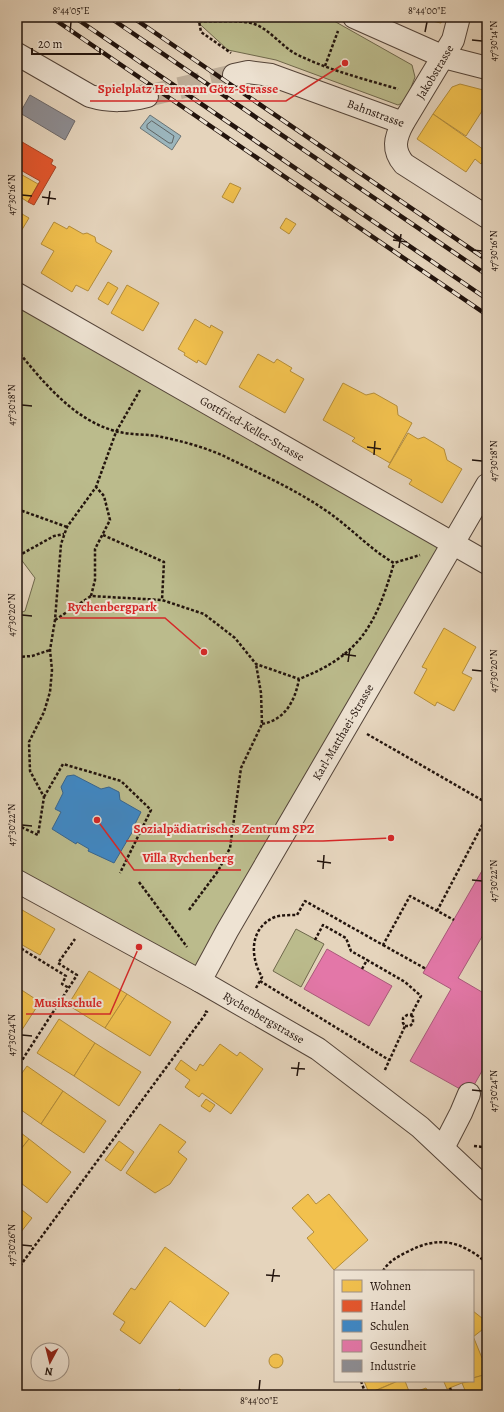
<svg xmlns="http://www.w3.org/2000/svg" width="504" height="1412" viewBox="0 0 504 1412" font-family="Alegreya,serif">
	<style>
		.green { fill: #bbbb8c; stroke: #6f684c }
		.water { fill: #9bb5bc; stroke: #6b7576 }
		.homes { fill: #f2c14e; stroke: #b48d3a }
		.shops { fill: #e4572e; stroke: #aa4324 }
		.schools { fill: #3f88c5; stroke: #37658e }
		.health { fill: #e377a8; stroke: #a9597a }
		.industry { fill: #8d8d92; stroke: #6d696a }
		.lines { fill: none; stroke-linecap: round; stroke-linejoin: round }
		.shore { stroke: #5f6464; stroke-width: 1 }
		.minor-tunnel { stroke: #beae99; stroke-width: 22; stroke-dasharray: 22 11; stroke-linecap: butt }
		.minor-casing { stroke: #544439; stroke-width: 24 }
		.path { stroke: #23140d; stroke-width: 2.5; stroke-dasharray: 3 2; stroke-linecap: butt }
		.minor { stroke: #eee3d3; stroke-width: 22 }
		.rail-casing { stroke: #23140d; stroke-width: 4.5 }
		.rail { stroke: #eee3d3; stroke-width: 3; stroke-dasharray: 9; stroke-linecap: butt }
		.ticks { fill: none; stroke: #23140d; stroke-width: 1.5 }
		.labels { text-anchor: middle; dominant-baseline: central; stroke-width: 4; stroke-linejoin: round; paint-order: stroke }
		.street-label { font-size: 12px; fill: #23140d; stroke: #eee3d3 }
		.leader { fill: none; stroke: #d62828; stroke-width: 1.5 }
		.callout-dot { fill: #d62828; stroke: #eee3d3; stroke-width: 1.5 }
		.callout-label { font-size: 13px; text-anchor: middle; font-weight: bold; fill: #d62828; stroke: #eee3d3; stroke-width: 4; stroke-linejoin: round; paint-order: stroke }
		.neatline { fill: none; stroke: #23140d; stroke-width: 1.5 }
		.ticks-label { font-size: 10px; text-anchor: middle; fill: #23140d }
	</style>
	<rect width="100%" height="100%" fill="#e5d4bc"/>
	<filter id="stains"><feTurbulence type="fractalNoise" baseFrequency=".005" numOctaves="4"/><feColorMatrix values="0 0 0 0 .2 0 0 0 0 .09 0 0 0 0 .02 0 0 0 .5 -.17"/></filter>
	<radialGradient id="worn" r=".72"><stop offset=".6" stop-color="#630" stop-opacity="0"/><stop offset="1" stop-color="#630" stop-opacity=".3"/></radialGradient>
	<g class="green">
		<path d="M192 17H327L412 65 415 77 406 101 398 105 276 60 228 50Z"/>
		<path d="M17 294 452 543 200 981 17 881V614L25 611 35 578 17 554V481L21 468 17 453Z"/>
		<path d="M296 929 324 944 301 987 273 971Z"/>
	</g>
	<path class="water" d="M150 115 181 136 172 150 140 128Z"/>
	<g class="homes">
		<path d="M414 17H443L441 23Z"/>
		<path d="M484 27 487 28V38L482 37Z"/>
		<path d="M460 84 487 91 482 111 466 136 433 114 452 87Z"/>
		<path d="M487 91V108L483 107Z"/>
		<path d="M433 114 487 152V155L481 164 475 159 466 172 417 139Z"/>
		<path d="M17 172 38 184 28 202 17 195Z"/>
		<path d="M230 183 241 188 233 203 222 197Z"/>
		<path d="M17 211 29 218 17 238Z"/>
		<path d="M286 218 296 224 289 234 280 228Z"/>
		<path d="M54 222 67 229 69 226 83 234 87 233 95 237 96 242 112 251 88 291 76 285 72 292 41 273 54 251 41 244Z"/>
		<path d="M108 282 118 288 108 305 98 299Z"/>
		<path d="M127 285 159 303 143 331 111 313Z"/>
		<path d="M195 319 210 328 211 325 223 332 206 365 198 360 197 363 184 355 185 353 178 349Z"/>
		<path d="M258 354 274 363 277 359 292 368 290 371 304 379 285 413 239 387Z"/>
		<path d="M343 383 366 395 374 393 397 406 398 415 412 423 390 463 352 441 355 438 323 420Z"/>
		<path d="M408 433 418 439 424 437 444 449 447 460 462 469 442 503 409 484 412 480 388 467Z"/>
		<path d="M444 628 476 647 462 673 472 678 454 711 437 702 435 706 414 693 427 669 422 667Z"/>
		<path d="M17 907 55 929 40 955 17 942Z"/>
		<path d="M89 971 127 994 105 1028 68 1005Z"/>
		<path d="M17 987 40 1002 18 1036 17 1035Z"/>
		<path d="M127 994 171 1022 150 1056 105 1028Z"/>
		<path d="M59 1019 95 1043 74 1076 37 1053Z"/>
		<path d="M95 1043 141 1072 119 1106 74 1076Z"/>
		<path d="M220 1044 237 1056 240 1052 263 1069 231 1114 202 1093 199 1097 185 1087 190 1080 175 1069 181 1060 196 1071 200 1064 203 1066Z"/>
		<path d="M27 1066 63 1091 41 1124 17 1107V1080Z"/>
		<path d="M63 1091 106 1121 84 1153 41 1124Z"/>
		<path d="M206 1099 215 1105 210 1112 201 1106Z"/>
		<path d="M160 1124 186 1142 178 1152 187 1159 170 1184 155 1193 126 1173Z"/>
		<path d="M17 1130 29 1139 17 1154Z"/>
		<path d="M29 1139 71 1172 47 1203 17 1180V1154Z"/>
		<path d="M119 1141 134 1152 121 1171 105 1160Z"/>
		<path d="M308 1194 316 1204 329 1194 368 1240 334 1270 307 1238 314 1232 292 1208Z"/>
		<path d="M17 1206 32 1218 17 1237Z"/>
		<path d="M165 1247 229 1293 205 1327 170 1301 140 1344 120 1330 125 1322 113 1314 131 1288 135 1290Z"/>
		<path d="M473 1311 487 1322V1326L473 1337Z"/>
		<path d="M473 1336 482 1358 487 1356V1374L473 1378Z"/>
		<circle cx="276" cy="1361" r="7"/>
		<path d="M487 1374V1395H467L462 1383 473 1381V1378Z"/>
		<path d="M364 1381H398L369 1393Z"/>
		<path d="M398 1381H405L410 1394 426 1388 430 1395H377L375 1391Z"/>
		<path d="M446 1381H467L447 1389 444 1382Z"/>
		<path d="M179 1389 189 1395H176Z"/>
	</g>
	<path class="shops" d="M17 139 53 160 51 164 56 167 34 205 28 202 40 181 17 168Z"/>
	<g class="schools">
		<path d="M17 453 21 468 17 481Z"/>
		<path d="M74 775 101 789 109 787 119 792 120 800 141 812 133 828 134 829 114 863 88 851 89 849 77 842 76 844 52 829 61 812 55 809 63 793 61 787 67 776Z"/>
	</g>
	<g class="health">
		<path d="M487 862V928L458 978 487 995V1062L469 1094 410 1061 451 989 423 973Z"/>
		<path d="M327 949 392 986 369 1026 304 989Z"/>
	</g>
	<path class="industry" d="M30 95 75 121 65 140 20 113Z"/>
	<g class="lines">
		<path class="shore" d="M152 121 174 136 172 143H169L147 128V125Z"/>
		<path class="minor-tunnel" d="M147 96 234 75"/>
		<defs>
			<g id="minor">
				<path d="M354 17 444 57 487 68"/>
				<path d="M459 17 453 40 403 123C395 138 392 150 404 164L487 217"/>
				<path d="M17 54 90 96C110 102 127 101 147 96"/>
				<path id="s1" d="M234 75 248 72 271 75 403 123"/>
				<path id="s2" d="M17 294 487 563"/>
				<path id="s3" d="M17 881 200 981 318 1049 420 1127 487 1190"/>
				<path id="s4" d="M200 981 227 931 487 485"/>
				<path d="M443 1148 461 1113 469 1094"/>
			</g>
		</defs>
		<use href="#minor" class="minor-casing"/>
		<g class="path">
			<path d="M192 17 199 21 201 32 231 53"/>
			<path d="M199 21C213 22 238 20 251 23 268 27 281 46 296 54 328 70 364 79 398 89"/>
			<path d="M213 22 214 17"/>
			<path d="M250 23 252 17"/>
			<path d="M325 66 338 31"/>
			<path d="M17 350C43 382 74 420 115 431 129 435 144 434 157 436 182 441 209 448 232 460 265 476 298 491 328 512 351 528 371 550 394 563L420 555"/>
			<path d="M17 509 67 527"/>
			<path d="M103 535 164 562 162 600"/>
			<path d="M18 556 54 536 64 534"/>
			<path d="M91 596 95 580V549L110 520 104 496 96 487"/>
			<path d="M55 620 91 596 162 600 204 614 235 638 256 664 299 679"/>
			<path d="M17 657 32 656 50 650"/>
			<path d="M262 724C285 720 295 701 299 679 361 655 376 624 394 563"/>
			<path d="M367 734 487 803"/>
			<path d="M44 797 63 764 121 781 151 810 120 873"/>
			<path d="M17 825 38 835 44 797 30 771 29 742 44 712 50 692 52 670 50 650 55 620 61 544 67 527 96 487 116 432 140 390"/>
			<path d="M139 882 187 947"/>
			<path d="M189 910 218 871 230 848 241 768 262 724 261 693 256 664"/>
			<path d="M437 911 487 816"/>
			<path d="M315 940 323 925 346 938 351 951 367 960"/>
			<path d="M383 945 426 969"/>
			<path d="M17 946 66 976 62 984 69 988"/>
			<path d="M362 969 367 960 405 982 421 996 411 1015H407L403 1018V1023L405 1026 384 1072"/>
			<path d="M260 981 389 1060"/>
			<path d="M256 988 262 977C250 957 249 928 275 917 281 915 290 915 297 915L305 901 383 945 410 896 454 920"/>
			<path d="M405 1026H410L413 1023V1017L411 1015"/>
			<path d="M17 1068 77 975 58 963 75 939"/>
			<path d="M474 1146 483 1147 487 1145"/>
			<path d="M17 1270 207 1012 205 1011"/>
			<path d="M383 1271C388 1262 397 1257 407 1252 439 1235 461 1241 487 1263"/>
			<path d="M361 1381 366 1395"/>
			<path d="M450 1388 453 1395"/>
		</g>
		<use href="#minor" class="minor"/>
		<defs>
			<g id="rail">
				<path d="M51 17 487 315"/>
				<path d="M74 17 487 299"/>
				<path d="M109 17 487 275"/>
				<path d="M132 17 487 260"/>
			</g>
		</defs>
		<use href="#rail" class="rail-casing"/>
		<use href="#rail" class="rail"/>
	</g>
	<path class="ticks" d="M70 32 71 22M425 32 427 22M472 40 482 41M22 195 32 196M42 197 56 199M48 205 50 191M393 240 407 242M399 248 401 234M472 250 482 251M22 405 32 406M367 447 381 449M374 455 375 441M472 460 482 461M22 615 32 616M342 654 356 656M348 662 350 648M472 670 482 671M22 825 32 826M317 861 331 863M323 869 324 855M472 880 482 881M22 1035 32 1036M291 1068 305 1069M297 1076 299 1062M472 1090 482 1091M22 1245 32 1246M266 1275 280 1276M272 1282 274 1269M259 1390 260 1380"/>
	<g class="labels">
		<g class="street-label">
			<text transform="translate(435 72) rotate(-59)">Jakobstrasse</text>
			<text stroke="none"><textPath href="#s1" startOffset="149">Bahnstrasse</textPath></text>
			<text stroke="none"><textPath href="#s2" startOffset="271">Gottfried-Keller-Strasse</textPath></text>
			<text stroke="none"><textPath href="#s4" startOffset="287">Karl-Matthaei-Strasse</textPath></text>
			<text stroke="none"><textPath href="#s3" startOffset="282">Rychenbergstrasse</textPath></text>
		</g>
	</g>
	<path class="leader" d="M345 63L286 101H90M204 652L165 618H60M391 838L323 841H126M97 820L134 870H241M139 947L110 1014H26"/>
	<g class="callout-dot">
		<circle cx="345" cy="63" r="4"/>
		<circle cx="204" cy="652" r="4"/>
		<circle cx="391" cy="838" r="4"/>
		<circle cx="97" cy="820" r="4"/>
		<circle cx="139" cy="947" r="4"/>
	</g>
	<g class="callout-label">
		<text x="188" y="93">Spielplatz Hermann Götz-Strasse</text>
		<text x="112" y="611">Rychenbergpark</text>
		<text x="224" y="833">Sozialpädiatrisches Zentrum SPZ</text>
		<text x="188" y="862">Villa Rychenberg</text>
		<text x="68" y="1007">Musikschule</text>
	</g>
	<rect width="504" height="1412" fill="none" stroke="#e5d4bc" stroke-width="44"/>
	<rect x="334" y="1270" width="140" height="112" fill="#eee3d3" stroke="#9d9084"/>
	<rect x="342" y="1280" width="20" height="12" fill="#f2c14e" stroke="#9d9084"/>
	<text x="370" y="1290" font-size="12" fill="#23140d">Wohnen</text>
	<rect x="342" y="1300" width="20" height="12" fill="#e4572e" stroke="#9d9084"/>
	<text x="370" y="1310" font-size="12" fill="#23140d">Handel</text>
	<rect x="342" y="1320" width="20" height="12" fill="#3f88c5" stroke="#9d9084"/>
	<text x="370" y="1330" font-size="12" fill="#23140d">Schulen</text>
	<rect x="342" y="1340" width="20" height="12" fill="#e377a8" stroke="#9d9084"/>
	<text x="370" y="1350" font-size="12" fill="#23140d">Gesundheit</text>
	<rect x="342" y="1360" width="20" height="12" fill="#8d8d92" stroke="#9d9084"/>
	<text x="370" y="1370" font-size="12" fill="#23140d">Industrie</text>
	<g transform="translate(50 1362) rotate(187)"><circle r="19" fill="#eee3d3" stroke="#9d9084"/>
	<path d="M0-3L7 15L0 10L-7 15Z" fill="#8f2418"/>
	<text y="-6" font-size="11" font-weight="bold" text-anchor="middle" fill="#23140d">N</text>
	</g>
	<path d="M32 48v6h68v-6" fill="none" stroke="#23140d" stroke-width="2"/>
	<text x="38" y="48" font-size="12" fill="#23140d" stroke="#eee3d3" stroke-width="3" paint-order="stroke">20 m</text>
	<rect x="22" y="22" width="460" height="1368" class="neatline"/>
	<g class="ticks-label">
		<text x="71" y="14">8°44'05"E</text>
		<text x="427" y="14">8°44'00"E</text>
		<text transform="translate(493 41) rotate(-90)" y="4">47°30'14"N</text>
		<text transform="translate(11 195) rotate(-90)" y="4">47°30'16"N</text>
		<text transform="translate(493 251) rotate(-90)" y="4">47°30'16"N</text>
		<text transform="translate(11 405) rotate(-90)" y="4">47°30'18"N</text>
		<text transform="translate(493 461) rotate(-90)" y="4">47°30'18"N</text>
		<text transform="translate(11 615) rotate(-90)" y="4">47°30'20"N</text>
		<text transform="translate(493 671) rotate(-90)" y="4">47°30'20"N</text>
		<text transform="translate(11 825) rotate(-90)" y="4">47°30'22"N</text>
		<text transform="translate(493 881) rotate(-90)" y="4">47°30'22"N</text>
		<text transform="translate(11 1035) rotate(-90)" y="4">47°30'24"N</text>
		<text transform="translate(493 1091) rotate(-90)" y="4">47°30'24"N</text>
		<text transform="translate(11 1245) rotate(-90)" y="4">47°30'26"N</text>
		<text x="259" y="1404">8°44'00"E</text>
	</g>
	<rect width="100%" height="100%" filter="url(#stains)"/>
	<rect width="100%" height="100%" fill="url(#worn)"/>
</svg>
